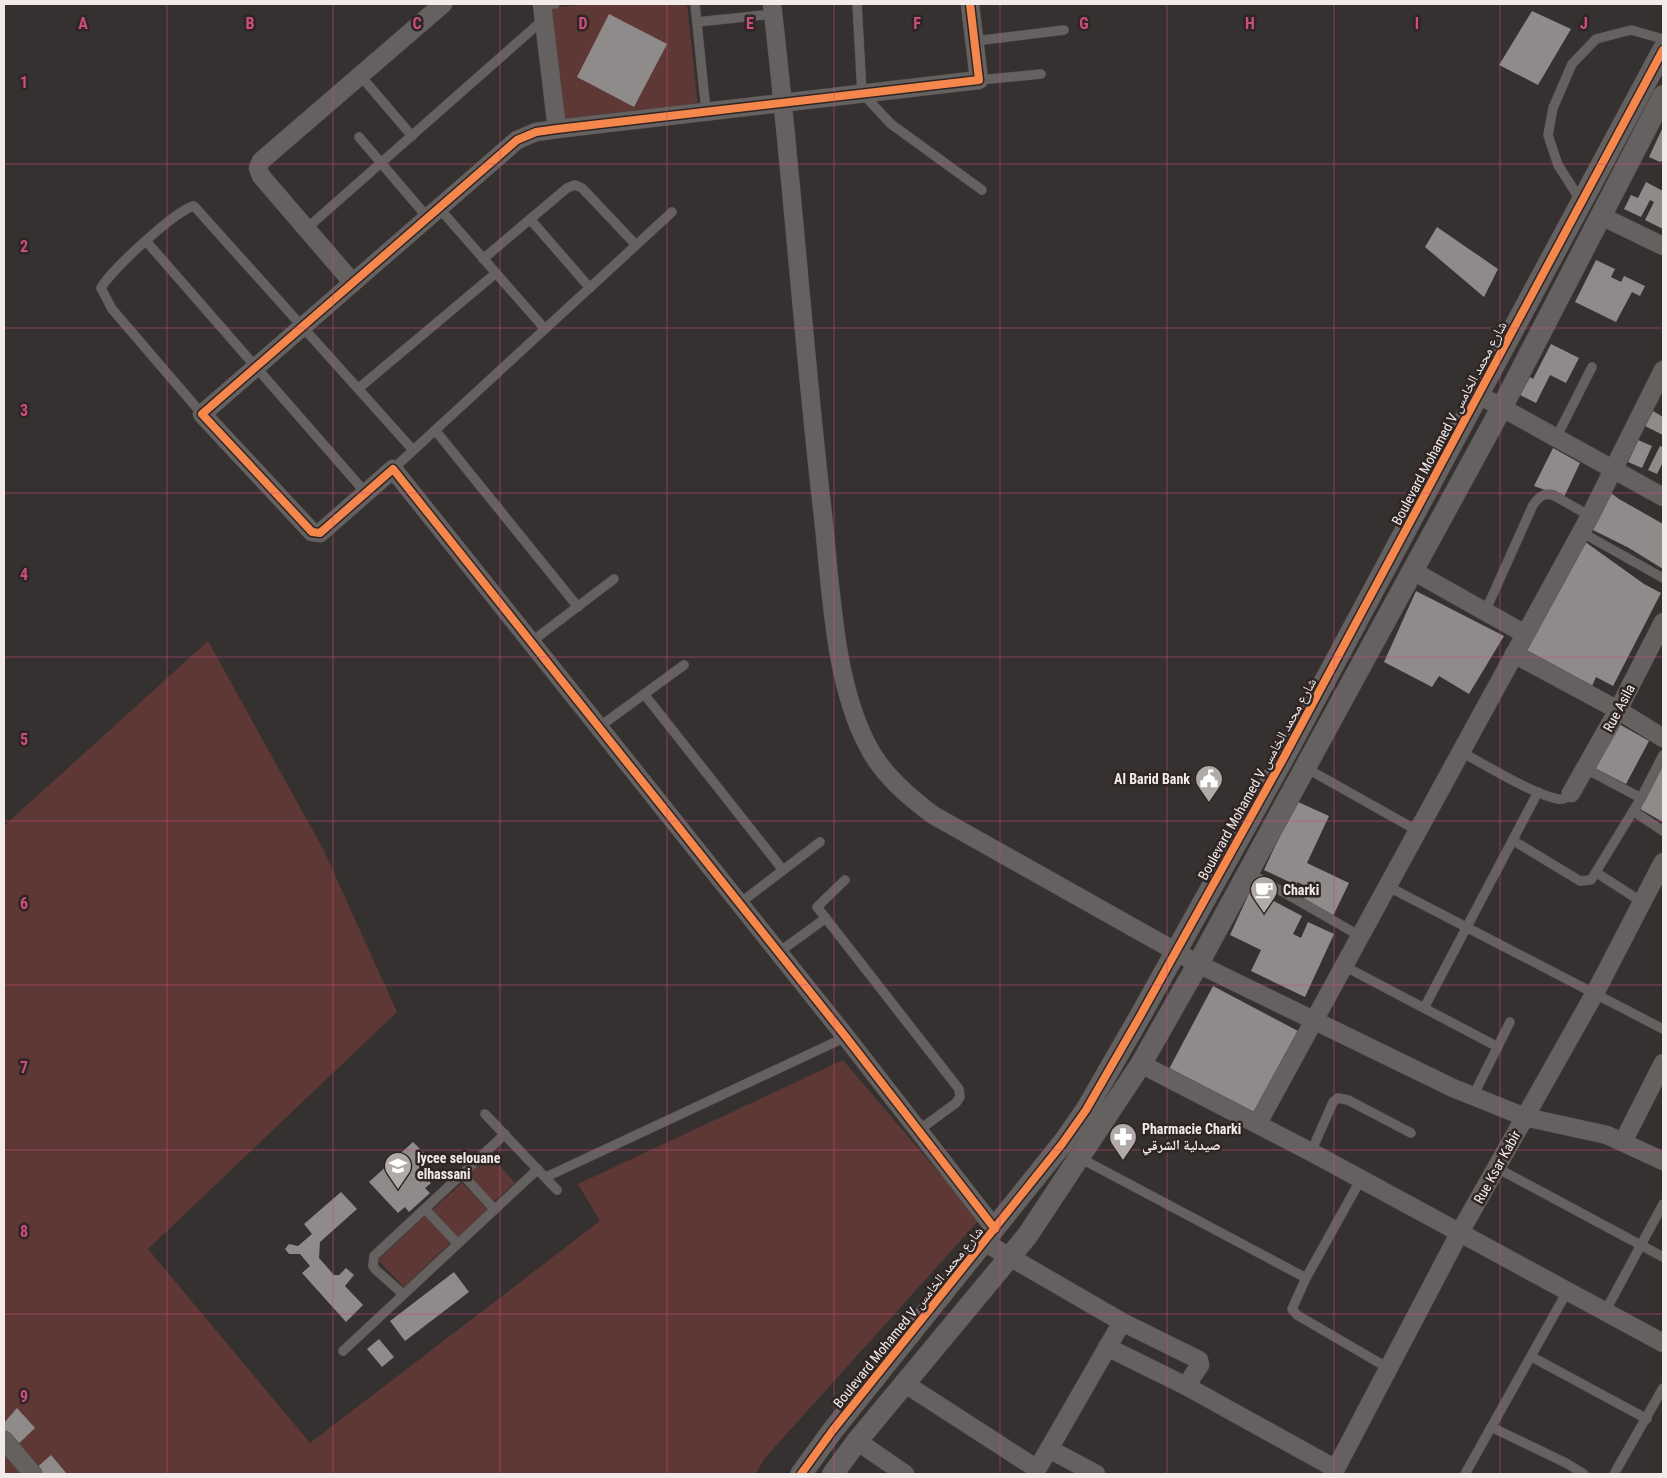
<svg xmlns="http://www.w3.org/2000/svg" width="1667" height="1478" viewBox="0 0 1667 1478" font-family="'Roboto Condensed','Noto Naskh Arabic',sans-serif">
	<style>
		.green { fill: #5e3834 }
		.building { fill: #908b8b }
		.lines { fill: none; stroke-linecap: round; stroke-linejoin: round }
		.service-casing { stroke: #545050; stroke-width: 10 }
		.minor-casing { stroke: #545050; stroke-width: 19 }
		.tertiary-casing { stroke: #545050; stroke-width: 22 }
		.service { stroke: #666161; stroke-width: 9 }
		.minor { stroke: #666161; stroke-width: 18 }
		.tertiary { stroke: #666161; stroke-width: 21 }
		.cycleway-casing { stroke: #2f2524; stroke-width: 11 }
		.cycleway { stroke: #f5874c; stroke-width: 8 }
		.grid { fill: none; stroke: #ce4d7f; stroke-width: 1; stroke-opacity: 0.55 }
		.labels { text-anchor: middle; dominant-baseline: central; stroke-width: 5; stroke-linejoin: round; paint-order: stroke }
		.street-label { font-size: 14px; fill: #f2ebea; stroke: #2f2524 }
		.poi-label { font-size: 14px; font-weight: bold; fill: #f2ebea; stroke: #2f2524; text-anchor: start }
		.grid-label { font-size: 16px; text-anchor: middle; font-weight: bold; fill: #ce4d7f; stroke: #2f2524; stroke-width: 5; stroke-linejoin: round; paint-order: stroke }
	</style>
	<rect width="100%" height="100%" fill="#363131"/>
	<g class="green">
		<path d="M588 4H687L698 106 561 120 549 8Z"/>
		<path d="M208 641 323 849 397 1012 148 1249 310 1443 600 1221 578 1184 843 1060 979 1220 764 1459 756 1474H4V826Z"/>
		<path d="M490 1155 515 1183 493 1202 468 1175Z"/>
		<path d="M462 1183 488 1210 458 1238 432 1210Z"/>
		<path d="M425 1216 450 1243 404 1287 378 1260Z"/>
	</g>
	<g class="building">
		<path d="M1532 11 1571 29 1538 85 1499 65Z"/>
		<path d="M609 14 667 44 634 107 577 77Z"/>
		<path d="M1663 127V160L1660 162 1649 157Z"/>
		<path d="M1646 182 1663 191V229L1645 220 1654 202 1650 200 1641 217 1624 209 1631 195 1638 198Z"/>
		<path d="M1437 227 1498 269 1484 297 1425 247Z"/>
		<path d="M1596 260 1615 269 1611 277 1621 282 1624 276 1645 286 1640 296 1632 292 1616 322 1575 302Z"/>
		<path d="M1551 344 1579 358 1566 383 1550 375 1536 403 1520 395 1530 377 1533 379Z"/>
		<path d="M1653 411 1663 417V435L1645 426Z"/>
		<path d="M1638 440 1652 446 1642 468 1628 462Z"/>
		<path d="M1660 446 1663 447V462L1657 474 1648 470Z"/>
		<path d="M1553 448 1580 463 1564 497 1534 486Z"/>
		<path d="M1607 490 1619 499 1663 524V569L1629 548 1589 528Z"/>
		<path d="M1584 541 1644 584 1661 593 1613 686 1596 677 1592 686 1525 654Z"/>
		<path d="M1416 591 1504 636 1469 694 1439 676 1432 687 1384 662Z"/>
		<path d="M1619 724 1649 741 1626 784 1594 768Z"/>
		<path d="M1662 766 1663 767V822L1640 809Z"/>
		<path d="M1296 801 1329 816 1307 863 1349 883 1333 916 1302 901 1308 887 1297 882 1296 885 1264 870Z"/>
		<path d="M1251 889 1302 916 1293 934 1301 938 1308 922 1334 934 1305 997 1251 971 1261 950 1230 935Z"/>
		<path d="M1213 986 1298 1031 1253 1114 1169 1069Z"/>
		<path d="M413 1142 429 1158 418 1169 431 1183 425 1188 430 1193 409 1212 405 1207 398 1213 369 1182Z"/>
		<path d="M341 1192 357 1209 320 1242 319 1258 334 1275H339L346 1268 354 1275 345 1286 363 1305 346 1322 302 1273 310 1266 300 1254H289L285 1249 289 1244 298 1246 312 1234 304 1224Z"/>
		<path d="M454 1272 469 1292 405 1341 390 1321Z"/>
		<path d="M379 1339 394 1357 382 1367 367 1349Z"/>
		<path d="M17 1408 35 1428 14 1448 4 1433V1423Z"/>
		<path d="M51 1455 67 1474H37L33 1471Z"/>
	</g>
	<g class="lines">
		<defs>
			<g id="service">
				<path d="M695 4 706 111"/>
				<path d="M857 4 862 93 891 124 982 190"/>
				<path d="M542 5 555 4"/>
				<path d="M697 22 773 14"/>
				<path d="M975 41 1064 30"/>
				<path d="M359 74 412 136"/>
				<path d="M979 80 1041 74"/>
				<path d="M359 137 428 218"/>
				<path d="M1581 201 1558 165 1548 135 1553 108 1572 64 1596 39 1631 30 1663 39"/>
				<path d="M439 208 545 329"/>
				<path d="M530 219 590 288"/>
				<path d="M306 229 544 19"/>
				<path d="M146 241 365 492"/>
				<path d="M483 259 567 188 575 185 582 188 636 245"/>
				<path d="M359 388 496 273"/>
				<path d="M202 414 112 309 101 288C110 271 177 209 194 206L413 450"/>
				<path d="M435 430 578 607"/>
				<path d="M1557 436 1592 367"/>
				<path d="M393 469 672 212"/>
				<path d="M1581 532 1663 578"/>
				<path d="M1485 612 1533 505C1539 497 1542 493 1553 495L1590 516"/>
				<path d="M531 642 614 579"/>
				<path d="M644 694 783 870"/>
				<path d="M599 727 684 665"/>
				<path d="M1461 752C1486 765 1532 794 1558 799 1564 800 1568 797 1571 793"/>
				<path d="M1306 768 1418 831"/>
				<path d="M1586 769 1641 798"/>
				<path d="M1633 811 1663 831"/>
				<path d="M1514 841 1580 881 1591 880 1641 798 1663 755"/>
				<path d="M1248 872 1360 936"/>
				<path d="M1597 873 1642 902"/>
				<path d="M845 880 817 907 959 1089 960 1097 956 1103 919 1130"/>
				<path d="M1387 886 1663 1029"/>
				<path d="M740 903 820 842"/>
				<path d="M779 952 826 918"/>
				<path d="M1344 966 1498 1047"/>
				<path d="M1424 1008 1538 792"/>
				<path d="M1473 1096 1510 1022"/>
				<path d="M485 1114 557 1190"/>
				<path d="M1311 1152 1333 1102 1338 1098 1348 1100 1411 1133"/>
				<path d="M1080 1158 1306 1278"/>
				<path d="M1497 1168 1663 1257"/>
				<path d="M462 1174 494 1209"/>
				<path d="M546 1177 846 1037"/>
				<path d="M1361 1179 1306 1278 1292 1309 1297 1315 1388 1368"/>
				<path d="M425 1209 457 1243"/>
				<path d="M403 1294 376 1270 373 1266 374 1256 505 1134"/>
				<path d="M1606 1310 1663 1204"/>
				<path d="M343 1351 538 1169"/>
				<path d="M1532 1357 1647 1419"/>
				<path d="M1491 1427 1566 1463 1584 1474"/>
				<path d="M1465 1474 1568 1290"/>
				<path d="M1614 1474 1663 1388"/>
			</g>
			<g id="minor">
				<path d="M542 4 557 129"/>
				<path d="M772 4C792 174 803 345 823 516 831 588 834 685 869 748 883 775 909 797 933 815L1198 964 1453 1088 1525 1117 1607 1135 1663 1161"/>
				<path d="M970 4 979 80 557 129 536 132 517 140 202 414 312 532 320 533 393 469 846 1037 995 1229"/>
				<path d="M1601 216 1663 246"/>
				<path d="M353 283 261 176 258 168 261 161 443 4"/>
				<path d="M1479 395 1663 497"/>
				<path d="M1413 571 1525 634"/>
				<path d="M1514 654 1618 710 1663 738"/>
				<path d="M1571 793 1618 710 1663 622"/>
				<path d="M1141 1064 1311 1152 1663 1343"/>
				<path d="M1258 1123 1590 516 1663 370"/>
				<path d="M1623 1142 1663 1063"/>
				<path d="M984 1242 1122 1322 1199 1360 1200 1365 1186 1386 1336 1469"/>
				<path d="M1107 1347 1186 1386"/>
				<path d="M904 1383 1037 1469 1049 1449"/>
				<path d="M4 1440 33 1474"/>
				<path d="M857 1441 905 1474"/>
				<path d="M1096 1474 1049 1449 1122 1322"/>
				<path d="M1333 1474 1460 1232 1595 993 1663 862"/>
			</g>
			<g id="tertiary">
				<path d="M801 1474 833 1430 1062 1144 1086 1110 1139 1018 1283 759 1663 50"/>
				<path d="M833 1474 857 1441 1027 1236 1141 1064 1198 964 1502 407 1663 96"/>
			</g>
		</defs>
		<use href="#service" class="service-casing"/>
		<use href="#minor" class="minor-casing"/>
		<use href="#tertiary" class="tertiary-casing"/>
		<use href="#service" class="service"/>
		<use href="#minor" class="minor"/>
		<use href="#tertiary" class="tertiary"/>
		<defs>
			<g id="cycleway">
				<path d="M970 4 979 80 557 129 536 132 517 140 202 414 312 532 320 533 393 469 846 1037 995 1229"/>
				<path d="M801 1474 833 1430 1062 1144 1086 1110 1139 1018 1283 759 1663 50"/>
			</g>
		</defs>
		<use href="#cycleway" class="cycleway-casing"/>
		<use href="#cycleway" class="cycleway"/>
	</g>
	<path class="grid" d="M167 4V1474M333 4V1474M500 4V1474M667 4V1474M834 4V1474M1000 4V1474M1167 4V1474M1334 4V1474M1500 4V1474M4 164H1663M4 328H1663M4 493H1663M4 657H1663M4 821H1663M4 985H1663M4 1150H1663M4 1314H1663"/>
	<defs>
		<symbol id="civic-pin" viewBox="-11 -11 22 30"><path d="M0 17L-7.5 6A9.5 9.5 0 1 1 7.5 6Z" fill="#b0aaa9" stroke="#2f2524"/><path d="M-.6-6.5H3V-4.5H.6V-3L4-1V1h2V6H-6V1h2V-1L-.6-3ZM-1.2 2.5V6h2.4V2.5Z" fill="#fff"/></symbol>
		<symbol id="cafe-pin" viewBox="-11 -11 22 30"><path d="M0 17L-7.5 6A9.5 9.5 0 1 1 7.5 6Z" fill="#b0aaa9" stroke="#2f2524"/><path d="M-5.5-4.5H6V0H3Q3 3.5 0 3.5H-2.5Q-5.5 3.5-5.5 0ZM3-3.2v2h1.7v-2ZM-6 4.5H4V6H-6Z" fill="#fff"/></symbol>
		<symbol id="pharmacy-pin" viewBox="-11 -11 22 30"><path d="M0 17L-7.5 6A9.5 9.5 0 1 1 7.5 6Z" fill="#b0aaa9" stroke="#2f2524"/><path d="M-2-6h4v4h4v4h-4v4h-4v-4h-4v-4h4Z" fill="#fff"/></symbol>
		<symbol id="school-pin" viewBox="-11 -11 22 30"><path d="M0 17L-7.5 6A9.5 9.5 0 1 1 7.5 6Z" fill="#b0aaa9" stroke="#2f2524"/><path d="M0-5L7-2L0 1L-7-2ZM-4 1L0 2.5L4 1V4Q0 6-4 4Z" fill="#fff"/></symbol>
	</defs>
	<g fill-rule="evenodd">
		<use href="#civic-pin" x="1193" y="763" width="32" height="43"/>
		<use href="#cafe-pin" x="1248" y="874" width="32" height="43"/>
		<use href="#pharmacy-pin" x="1107" y="1121" width="32" height="43"/>
		<use href="#school-pin" x="382" y="1150" width="32" height="43"/>
	</g>
	<g class="labels">
		<g class="street-label">
			<text transform="translate(1449 423) rotate(-62)">Boulevard Mohamed V شارع محمد الخامس</text>
			<text transform="translate(1619 708) rotate(-62)">Rue Asila</text>
			<text transform="translate(1257 779) rotate(-61)">Boulevard Mohamed V شارع محمد الخامس</text>
			<text transform="translate(1497 1167) rotate(-61)">Rue Ksar Kabir</text>
			<text transform="translate(908 1317) rotate(-51)">Boulevard Mohamed V شارع محمد الخامس</text>
		</g>
		<g class="poi-label">
			<text x="1190" y="779" text-anchor="end">Al Barid Bank</text>
			<text x="1283" y="890">Charki</text>
			<text x="1142" y="1129">Pharmacie Charki<tspan x="1142" dy="16">صيدلية الشرقي</tspan></text>
			<text x="417" y="1158">lycee selouane<tspan x="417" dy="16">elhassani</tspan></text>
		</g>
	</g>
	<g class="grid-label">
		<text x="83" y="29">A</text>
		<text x="250" y="29">B</text>
		<text x="417" y="29">C</text>
		<text x="583" y="29">D</text>
		<text x="750" y="29">E</text>
		<text x="917" y="29">F</text>
		<text x="1084" y="29">G</text>
		<text x="1250" y="29">H</text>
		<text x="1417" y="29">I</text>
		<text x="1584" y="29">J</text>
		<text x="24" y="88">1</text>
		<text x="24" y="252">2</text>
		<text x="24" y="416">3</text>
		<text x="24" y="580">4</text>
		<text x="24" y="745">5</text>
		<text x="24" y="909">6</text>
		<text x="24" y="1073">7</text>
		<text x="24" y="1237">8</text>
		<text x="24" y="1402">9</text>
	</g>
	<rect width="1667" height="1478" fill="none" stroke="#f2ebea" stroke-width="10"/>
</svg>
